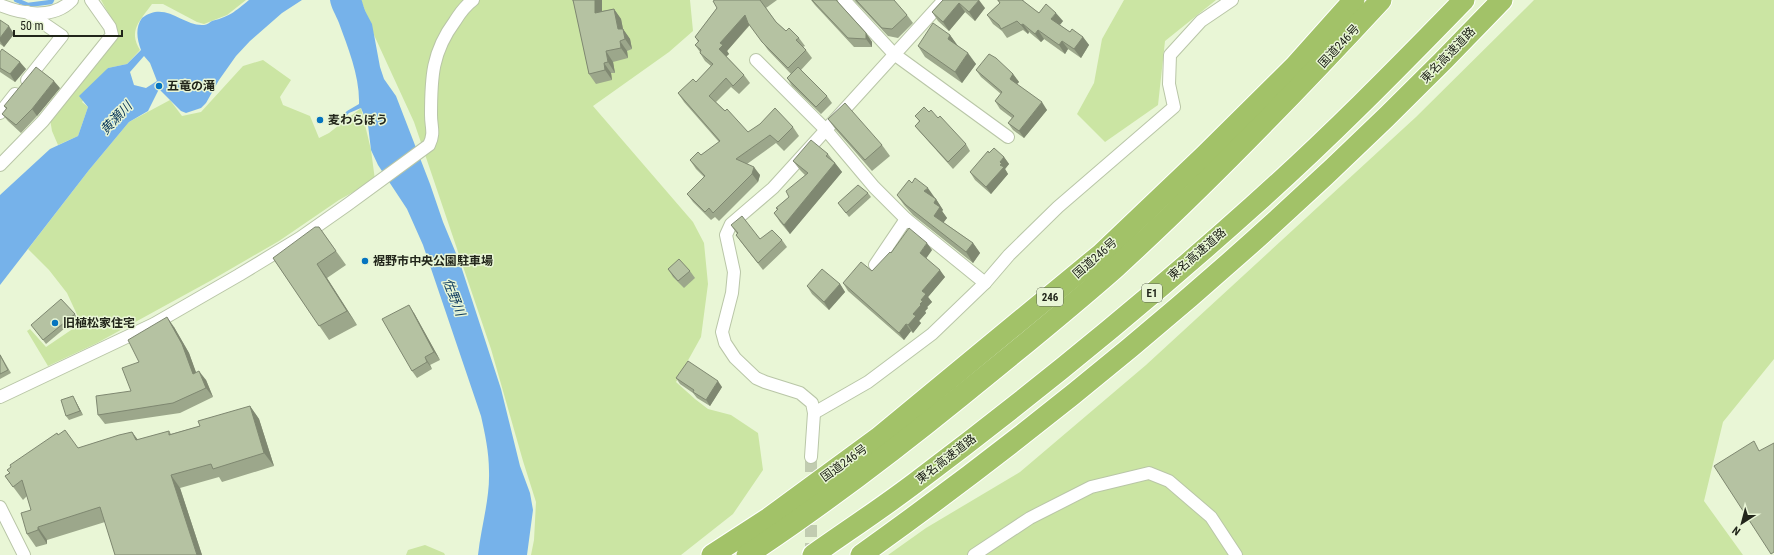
<svg xmlns="http://www.w3.org/2000/svg" width="1774" height="555" viewBox="0 0 1774 555" font-family="'Roboto Condensed','Noto Sans JP',sans-serif">
	<style>
		.green { fill: #cbe5a3 }
		.water { fill: #76b2ea; fill-rule: evenodd }
		.lines { fill: none; stroke-linecap: round; stroke-linejoin: round }
		.stream { stroke: #76b2ea; stroke-width: 4.5 }
		.river { stroke: #76b2ea; stroke-width: 26 }
		.street-tunnel { stroke: #c1ccb0; stroke-width: 12; stroke-dasharray: 12 6; stroke-linecap: butt }
		.street-casing { stroke: #b9c6a7; stroke-width: 14 }
		.highway-casing { stroke: #fff; stroke-width: 23 }
		.street { stroke: #fff; stroke-width: 12 }
		.highway { stroke: #a2c268; stroke-width: 21 }
		.wall { fill: #9ca78b }
		.shaded-wall { fill: #7f8871 }
		.building { fill: #b5c2a2; stroke: #7f8871 }
		.poi-dot { fill: #0574bf; stroke: #e9f6d6; stroke-width: 1.5 }
		.labels { text-anchor: middle; dominant-baseline: central; stroke-width: 3; stroke-linejoin: round; paint-order: stroke }
		.shield { fill: #e9f6d6; stroke: #5d6452; stroke-width: 1 }
		.shield-label { font-size: 11px; font-weight: bold; fill: #21251a }
		.street-label { font-size: 12px; fill: #21251a; stroke: #e9f6d6 }
		.poi-label { font-size: 12px; font-weight: bold; fill: #21251a; stroke: #e9f6d6; text-anchor: start }
		.water-label { font-size: 13px; font-style: italic; fill: #09375b; stroke: #e9f6d6 }
	</style>
	<rect width="100%" height="100%" fill="#e9f6d6"/>
	<g class="green">
		<path d="M101 0H246L227 15 204 24 197 22 163 4H152C140 21 128 30 140 50L127 64 108 68 82 102 88 107 78 136 58 145 52 131 50 119 74 92 118 36 117 29Z"/>
		<path d="M361 0H690L693 31 669 52 593 106 693 222 704 243 708 284 701 337 676 382 695 399 708 409 731 415 758 433 763 470 733 514 681 555H531L534 540 536 502 523 461 491 349 414 122 374 35Z"/>
		<path d="M1124 0H1216L1165 41 1158 105 1105 142 1077 114 1094 83 1102 39Z"/>
		<path d="M1534 0H1774V359L1723 422 1704 501 1743 555H888L926 528 1020 472 1146 365 1416 117Z"/>
		<path d="M263 60 291 80 280 97 283 105 310 116 319 138 329 133 361 108 371 150 375 180 339 200 279 241 210 281 97 343 48 366 27 331 30 329 46 347 77 326 79 319 67 293 49 270 28 249 89 170 129 122 170 100 182 116 201 112 243 66Z"/>
		<path d="M425 545 444 553 445 555H406L408 550Z"/>
	</g>
	<g class="water">
		<path d="M249 0H302L282 13 250 41 236 56 219 80 206 103 201 108 186 113 181 111 159 89 148 111 129 122 89 170 0 285V195L50 149 78 136 88 107 79 96 108 68 127 64 141 50C137 39 135 28 142 18 166 0 183 27 204 25 207 25 210 22 212 21 231 16 234 12 249 0ZM144 56 150 63 157 81 146 88 134 85 130 72Z"/>
		<path d="M330 0H346L344 3 346 6 355 9 362 5 372 24 380 67 384 79 396 96 430 184 443 222 460 263 501 389 520 466 530 493 533 510 527 555H478C481 527 490 499 489 471 489 452 485 434 481 416L423 245 407 209 378 165 371 150 368 125 361 108 349 113 338 124 336 122 347 111 359 104C360 77 348 48 339 23 336 15 331 8 330 0Z"/>
	</g>
	<g class="lines">
		<path class="stream" d="M16 0 28 5 51 2 52 0"/>
		<path class="river" d="M348 0 361 42"/>
		<g class="street-tunnel">
			<path d="M811 490V457"/>
			<path d="M811 555V508"/>
		</g>
		<defs>
			<g id="street">
				<path d="M844 0 894 54 1008 137"/>
				<path d="M0 5C22 14 53 20 72 0"/>
				<path d="M756 60 826 130 874 187 906 219 985 283"/>
				<path d="M27 80 62 36 27 12"/>
				<path d="M0 113 15 94"/>
				<path d="M0 165 43 121 112 35 110 27 91 0"/>
				<path d="M875 265 906 219"/>
				<path d="M0 397 154 324 239 275 300 238 347 205 429 145C435 133 431 127 431 115 431 77 432 52 455 21 460 13 465 6 473 0"/>
				<path d="M814 413 868 382 932 334 985 283 1009 255 1058 207 1174 107 1169 84 1170 55 1201 21 1232 0"/>
				<path d="M811 457 814 413 812 403 800 393 765 382 756 378 735 358 725 343 722 332 732 293 734 272 726 235 731 224 773 188 944 0"/>
				<path d="M0 507 24 555"/>
				<path d="M974 555 1030 518 1091 487 1149 473 1169 481 1211 517 1236 555"/>
			</g>
			<g id="highway">
				<path d="M712 555 769 518 878 438 1101 254 1205 155 1295 66 1354 0"/>
				<path d="M747 555C821 506 892 452 961 396 1013 354 1065 312 1115 268 1208 183 1295 93 1381 0"/>
				<path d="M813 555C847 531 882 508 915 483 1032 395 1146 302 1254 205 1327 140 1396 70 1464 0"/>
				<path d="M861 555C1091 391 1307 205 1502 0"/>
			</g>
		</defs>
		<use href="#street" class="street-casing"/>
		<use href="#highway" class="highway-casing"/>
		<use href="#street" class="street"/>
		<use href="#highway" class="highway"/>
	</g>
	<g class="wall">
		<path d="M572 0H602V11L614 9 621 19 623 29 630 39 632 49 627 51 628 58 613 62 615 73H611L612 80 596 84 589 74 574 3Z"/>
		<path d="M715 0H777L766 8 776 22 786 31 799 38 805 46 803 47 806 50 812 58 801 70 827 96 832 103 821 114 792 86 787 78 791 74 768 50 750 25 727 51 729 54 726 56 744 75 750 83 739 94 731 87 716 102 748 132 793 127 799 136 784 151 776 143 747 164 760 175 758 182 719 221 715 217 711 220 693 202 687 194 704 177 696 169 690 160 701 155 719 142 684 102 678 93 696 82 711 66 705 61 700 53V52L695 45 698 42 695 37 717 8Z"/>
		<path d="M811 0H837L838 2 866 33 872 42V47H854L815 5Z"/>
		<path d="M854 0H895L894 1 907 15 913 23 898 38 888 36Z"/>
		<path d="M943 0 985 8 975 21 965 12 949 31 938 21 932 12Z"/>
		<path d="M997 0H1024L1023 1 1039 13 1063 21 1060 25 1070 32 1083 37 1089 45 1081 58 1068 49 1065 54 1044 39 1041 42 1029 32 1028 34 1023 30 1007 38 1002 31 993 24 987 15 1000 3Z"/>
		<path d="M0 20 14 34 4 47 0 44Z"/>
		<path d="M950 35 957 45 976 64 962 83 925 57 918 46Z"/>
		<path d="M0 52 26 69 15 82 0 72Z"/>
		<path d="M976 70 1013 74 1019 82 1017 84 1047 110 1024 138 1013 130 1008 123 1012 118 1000 109 995 101 1001 94 981 77Z"/>
		<path d="M60 88 37 116 21 133 8 121 2 114 6 109 4 106Z"/>
		<path d="M929 112 966 144 970 151 953 169 920 132 915 126 919 121 915 116Z"/>
		<path d="M828 119 882 145 890 156 872 171 836 130Z"/>
		<path d="M989 153 1004 157 1009 164 1005 169 1008 174 991 194 975 180 970 172Z"/>
		<path d="M828 154 842 172 790 234 780 222 774 213 777 210 776 208 789 197 805 175 800 170 793 161Z"/>
		<path d="M912 183 935 198H934L936 199 943 210 942 211 947 218 943 222 973 243 980 253 973 263 913 215 904 205 897 195Z"/>
		<path d="M868 193 871 197 849 217 838 203Z"/>
		<path d="M731 225 760 239 782 240 787 247 763 270 741 242 736 235 737 234Z"/>
		<path d="M319 227 346 265 327 278 357 325 329 340 273 258Z"/>
		<path d="M932 250 926 258 945 277 928 297 932 302 927 307 928 308 925 311 926 313 919 321 921 323 913 333 911 331 904 340 848 291 843 283 872 271Z"/>
		<path d="M668 269 690 271 695 278 684 288 673 277Z"/>
		<path d="M840 284 845 292 829 310 812 294 807 286Z"/>
		<path d="M414 313 440 360 430 365 432 369 417 378 412 371Z"/>
		<path d="M75 314 77 318 46 344 34 328Z"/>
		<path d="M174 327 189 353 196 373 206 380 213 397 180 413 105 424 98 415 131 391 139 362Z"/>
		<path d="M0 354 11 373 0 379Z"/>
		<path d="M676 378 722 387 710 406 697 398 693 393 680 384Z"/>
		<path d="M75 400 83 415 69 420 66 416Z"/>
		<path d="M250 406 259 419 274 466 222 482 219 477 180 488 202 555H115L105 522 47 540V544L36 547 27 534 31 510 27 496 23 500 5 476 58 435 78 448 132 432 138 440 169 431 171 434 200 426Z"/>
	</g>
	<g class="shaded-wall">
		<path d="M595 0H602V23L595 13Z"/>
		<path d="M979 0 985 8 975 21 969 12Z"/>
		<path d="M959 3 965 12 949 31 943 22Z"/>
		<path d="M614 9 621 19 623 29 630 39 632 49 618 29Z"/>
		<path d="M1056 13 1063 21 1057 28 1051 19Z"/>
		<path d="M745 15 751 23 727 51 729 54 725 58 719 49 720 43Z"/>
		<path d="M1023 24 1029 32 1028 34 1021 25Z"/>
		<path d="M9 26 14 34 4 47 0 41V38Z"/>
		<path d="M1038 30 1044 39 1041 42 1035 34Z"/>
		<path d="M866 33 872 42V47L866 39Z"/>
		<path d="M950 35 958 46 948 39Z"/>
		<path d="M1083 37 1089 45 1081 58 1074 49Z"/>
		<path d="M620 41 627 51 628 58 621 48Z"/>
		<path d="M1062 41 1068 49 1065 54 1059 45Z"/>
		<path d="M606 51 613 62 615 73 608 62Z"/>
		<path d="M968 53 976 64 962 83 955 72Z"/>
		<path d="M20 62 26 69 15 82 10 74Z"/>
		<path d="M604 63 611 73 612 80 605 70Z"/>
		<path d="M1013 74 1019 82 1015 86 1010 79Z"/>
		<path d="M54 81 60 88 37 116 32 109Z"/>
		<path d="M1042 102 1047 110 1024 138 1019 131Z"/>
		<path d="M1004 157 1009 164 1005 169 1008 174 991 194 986 187 1000 165V162Z"/>
		<path d="M835 163 842 172 790 234 784 225Z"/>
		<path d="M754 167 760 175 758 182 752 174Z"/>
		<path d="M928 188 935 198 931 201 924 191Z"/>
		<path d="M936 199 943 210 942 211 947 218 941 226 934 216V203Z"/>
		<path d="M927 243 932 250 925 260 920 253Z"/>
		<path d="M973 243 980 253 973 263 966 252Z"/>
		<path d="M317 264 327 278 357 325 347 311Z"/>
		<path d="M940 270 945 277 928 297 932 302 927 307 928 308 925 311 926 313 919 321 921 323 913 333 908 325 913 314 920 304 921 300 922 291Z"/>
		<path d="M840 284 845 292 829 310 824 302Z"/>
		<path d="M409 305 414 313 440 360 434 352Z"/>
		<path d="M167 317 174 327 189 353 200 383 193 374Z"/>
		<path d="M906 324 911 331 904 340 899 333Z"/>
		<path d="M425 357 430 365 432 369 427 362Z"/>
		<path d="M199 371 206 380 213 397 206 388Z"/>
		<path d="M718 381 722 387 710 406 706 400Z"/>
		<path d="M73 396 75 400 83 415 80 411Z"/>
		<path d="M250 406 259 419 274 466 264 453Z"/>
		<path d="M132 432 142 446 136 440Z"/>
		<path d="M171 475 180 488 202 555H197Z"/>
		<path d="M38 527 47 540V544L38 530Z"/>
	</g>
	<g class="building">
		<path d="M573 0H595V13L614 9 618 29H623L625 39 620 41 621 48 606 51 608 62 604 63 605 70 589 74Z"/>
		<path d="M715 0H760L776 22 786 31 789 28 799 38 796 40 806 50 788 68 762 42 748 23 745 15 720 43 723 45 719 49 744 75 733 86 726 78 709 96 725 111 727 109 748 132 760 124 775 108 793 127 778 142 770 135 736 159 754 167 752 174 713 213 709 208 705 212 687 194 705 176 690 160 698 152 701 155 720 141 678 93 693 79 696 82 713 64 700 53 701 50 695 45 699 41 695 37 717 8 713 1Z"/>
		<path d="M812 0H836L866 33V39L848 38Z"/>
		<path d="M856 0H894L907 15 892 29 882 28Z"/>
		<path d="M943 0H979L969 12 959 3 943 22 932 12Z"/>
		<path d="M998 0H1022L1035 10 1039 13 1046 4 1056 13 1051 19 1070 32 1072 29 1083 37 1074 49 1062 41 1059 45 1038 30 1035 34 1023 24 1021 25 1017 21 1001 29 999 25 987 15 1000 3Z"/>
		<path d="M0 20 9 26 0 38Z"/>
		<path d="M933 23 950 35 948 39 968 53 955 72 918 46Z"/>
		<path d="M2 49 20 62 10 74 0 68V52Z"/>
		<path d="M989 54 996 58 1013 74 1010 79 1042 102 1019 131 1008 123 1014 116 995 101 1002 92 976 70Z"/>
		<path d="M36 67 54 81 32 109 16 125 2 114 7 108 4 106Z"/>
		<path d="M798 67 827 96 816 107 787 78Z"/>
		<path d="M845 103 882 145 865 160 828 119Z"/>
		<path d="M924 107 929 112 931 110 938 118 940 116 966 144 948 162 915 126 920 121 915 116Z"/>
		<path d="M811 140 828 154 826 156 835 163 784 225 774 213 778 209 776 208 789 197 786 191 808 173 793 161Z"/>
		<path d="M994 148 1004 157 1000 162 1002 164 1000 165 1004 167 986 187 970 172 988 151 989 153Z"/>
		<path d="M915 178 928 188 924 191 936 199 934 203 940 207 934 216 973 243 966 252 906 205 897 195 909 180 912 183Z"/>
		<path d="M858 185 868 193 846 213 838 203Z"/>
		<path d="M742 216 760 239 772 230 782 240 758 263 736 235 738 233 731 225Z"/>
		<path d="M315 227H319L336 251 317 264 347 311 319 326 273 258Z"/>
		<path d="M909 228 927 243 920 253 940 270 922 291 926 294 921 300 923 301 920 304 921 305 913 314 916 316 908 325 906 324 899 333 843 283 861 262 872 271 890 252 891 253Z"/>
		<path d="M679 259 690 271 678 281 668 269Z"/>
		<path d="M822 269 840 284 824 302 807 286Z"/>
		<path d="M61 299 75 314 43 340 31 325Z"/>
		<path d="M409 305 434 352 425 357 427 362 412 371 382 319Z"/>
		<path d="M167 317 182 344 193 374 199 371 206 388 173 403 98 415 96 396 131 391 122 368 139 362 128 340Z"/>
		<path d="M0 355 8 370 0 374Z"/>
		<path d="M688 361 718 381 706 400 693 392 694 390 676 378Z"/>
		<path d="M73 396 80 411 66 416 61 400Z"/>
		<path d="M250 406 264 453 213 469 211 464 171 475 197 555H115L100 507 38 527V530L27 534 21 513 31 510 22 480 13 487 5 476 10 473 7 470 11 467 10 465 57 433 58 435 65 430 78 448 119 435 132 432 136 440 169 431V435L200 426 198 421Z"/>
		<path d="M1754 441 1759 451 1774 443V552L1771 554 1714 466Z"/>
	</g>
	<g class="poi-dot">
		<circle cx="159" cy="86" r="4"/>
		<circle cx="320" cy="120" r="4"/>
		<circle cx="365" cy="261" r="4"/>
		<circle cx="55" cy="323" r="4"/>
	</g>
	<g class="labels">
		<g class="shield">
			<rect x="1142" y="284" width="20" height="18" rx="3"/>
			<rect x="1037" y="288" width="26" height="18" rx="3"/>
		</g>
		<g class="shield-label">
			<text x="1152" y="293">E1</text>
			<text x="1050" y="297">246</text>
		</g>
		<g class="street-label">
			<text transform="translate(1339 46) rotate(-47)">国道246号</text>
			<text transform="translate(1448 55) rotate(-46)">東名高速道路</text>
			<text transform="translate(1197 254) rotate(-41)">東名高速道路</text>
			<text transform="translate(1095 258) rotate(-41)">国道246号</text>
			<text transform="translate(946 459) rotate(-38)">東名高速道路</text>
			<text transform="translate(844 463) rotate(-36)">国道246号</text>
		</g>
		<g class="poi-label">
			<text x="167" y="86">五竜の滝</text>
			<text x="328" y="120">麦わらぼう</text>
			<text x="373" y="261">裾野市中央公園駐車場</text>
			<text x="63" y="323">旧植松家住宅</text>
		</g>
		<g class="water-label">
			<text transform="translate(116 118) rotate(-47)">黄瀬川</text>
			<text transform="translate(454 297) rotate(69)">佐野川</text>
		</g>
	</g>
	<g transform="translate(1742 523) rotate(216)" stroke="#e9f6d6" stroke-width="3" paint-order="stroke">
	<path d="M0-3L7 15L0 10L-7 15Z" fill="#21251a"/>
	<text y="-6" font-size="11" font-weight="bold" text-anchor="middle" fill="#21251a">N</text>
	</g>
	<path d="M14 30v6h108v-6" fill="none" stroke="#21251a" stroke-width="2"/>
	<text x="20" y="30" font-size="12" fill="#21251a" stroke="#e9f6d6" stroke-width="3" paint-order="stroke">50 m</text>
</svg>
